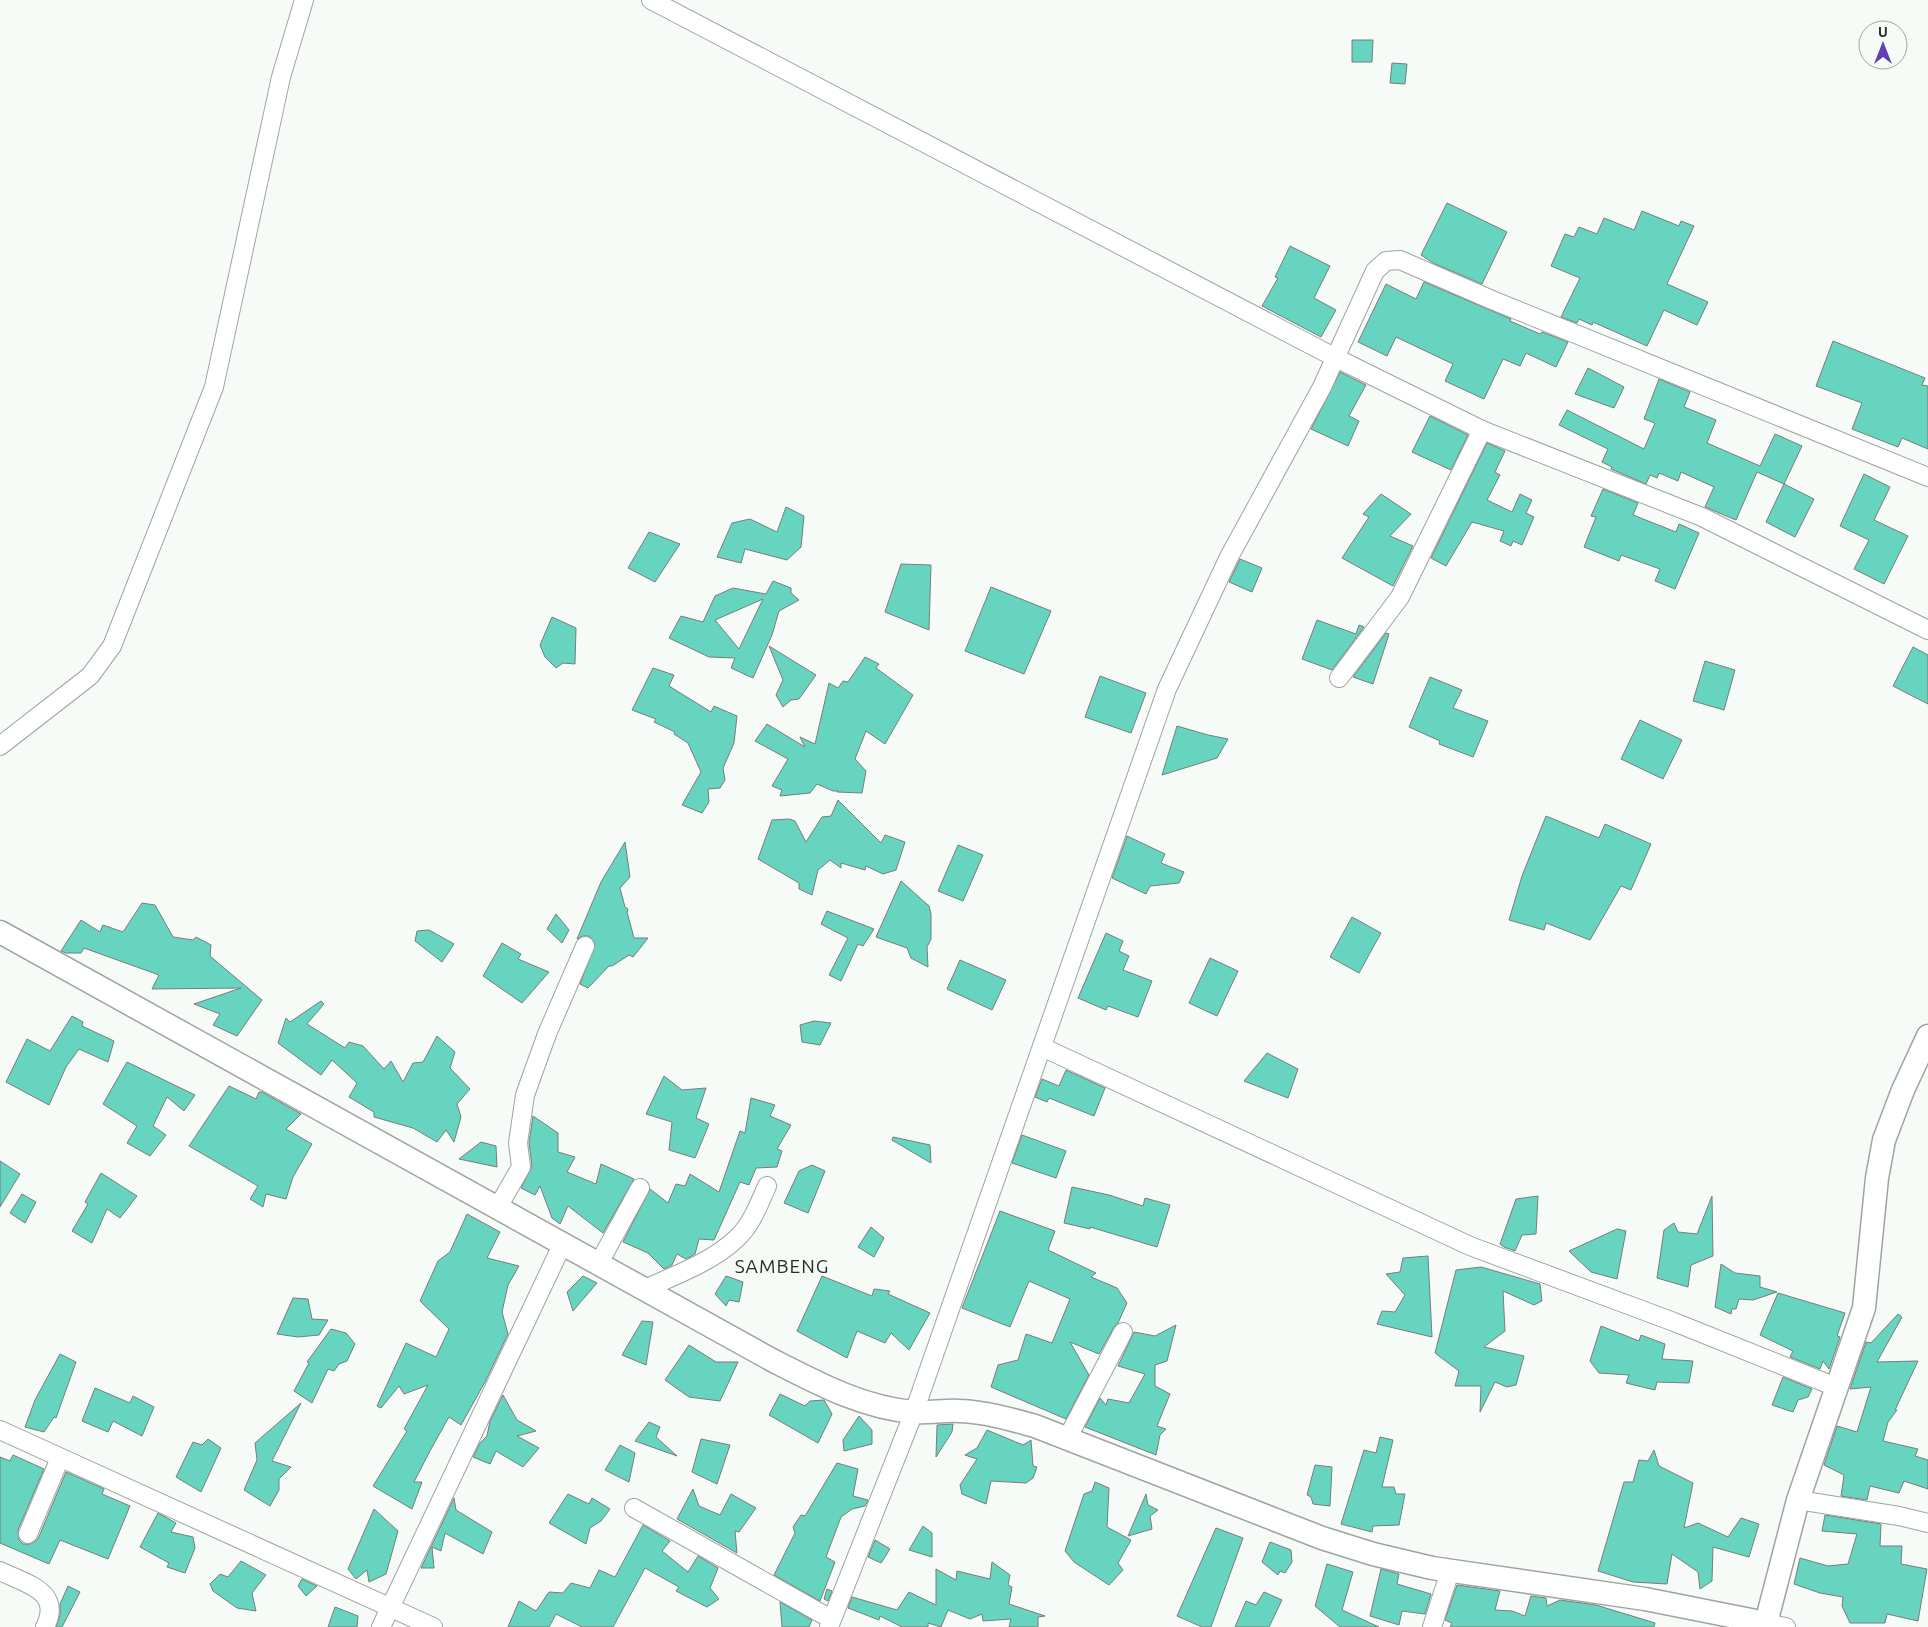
<svg xmlns="http://www.w3.org/2000/svg" width="1928" height="1627" viewBox="0 0 1928 1627" font-family="Ubuntu,sans-serif">
	<style>
		.building { fill: #67d4bf; stroke: #777d7c; fill-rule: evenodd }
		.lines { fill: none; stroke-linecap: round; stroke-linejoin: round }
		.minor-casing { stroke: #9fa4a0; stroke-width: 20 }
		.tertiary-casing { stroke: #9fa4a0; stroke-width: 25 }
		.minor { stroke: #fff; stroke-width: 18 }
		.tertiary { stroke: #fff; stroke-width: 22 }
		.labels { text-anchor: middle; dominant-baseline: central; stroke-width: 4; stroke-linejoin: round; paint-order: stroke }
		.quarter-label { font-size: 19px; letter-spacing: 1px; fill: #292b29; stroke: #f6fbf7 }
	</style>
	<rect width="100%" height="100%" fill="#f6fbf7"/>
	<g class="building">
		<path d="M1352 40H1373L1372 62H1352Z"/>
		<path d="M1392 63 1407 64 1405 84 1390 83Z"/>
		<path d="M1447 203 1507 232 1482 284 1433 263 1421 255Z"/>
		<path d="M1642 211 1679 226 1681 221 1694 226 1667 284 1708 302 1697 325 1664 310 1647 346 1593 322 1592 325 1579 319 1577 323 1561 317 1580 278 1551 266 1565 234 1574 237 1579 227 1597 234 1604 218 1634 230Z"/>
		<path d="M1290 246 1330 266 1314 298 1336 310 1321 337 1262 306 1278 278 1275 277Z"/>
		<path d="M1424 282 1511 319 1510 321 1540 334 1542 332 1568 342 1556 367 1526 353 1520 366 1503 359 1484 399 1445 381 1453 364 1396 337 1387 356 1358 342 1386 284 1416 299Z"/>
		<path d="M1833 341 1925 378 1922 385 1928 386V449L1902 438 1898 447 1852 429 1862 403 1816 386Z"/>
		<path d="M1588 368 1624 387 1614 408 1575 394Z"/>
		<path d="M1340 372 1366 385 1349 416 1359 421 1348 446 1311 429Z"/>
		<path d="M1659 379 1690 392 1684 407 1716 420 1707 443 1760 466 1775 434 1802 446 1784 484 1757 472 1736 520 1705 507 1714 487 1681 472 1678 481 1659 473 1657 478 1650 475 1646 484 1611 469 1612 467 1602 462 1608 449 1559 425 1567 410 1644 449 1655 423 1644 419Z"/>
		<path d="M1430 416 1468 435 1451 470 1412 452Z"/>
		<path d="M1487 443 1505 451 1495 472 1500 475 1487 500 1512 512 1520 494 1532 500 1526 513 1534 517 1522 545 1513 541 1511 546 1500 541 1504 531 1472 522 1446 566 1431 558Z"/>
		<path d="M1864 474 1890 487 1874 520 1908 536 1884 584 1854 569 1869 540 1840 526Z"/>
		<path d="M1784 484 1814 499 1795 537 1766 522Z"/>
		<path d="M1603 489 1638 503 1633 515 1676 532 1679 524 1699 533 1675 589 1655 581 1660 569 1621 555 1619 561 1584 547 1596 517 1591 516Z"/>
		<path d="M1381 494 1411 514 1390 536 1413 546 1393 586 1342 558 1369 517 1363 514Z"/>
		<path d="M786 507 804 516 801 547 787 560 745 549 741 563 717 557 732 523 750 519 777 532Z"/>
		<path d="M649 532 680 544 655 582 628 568Z"/>
		<path d="M1240 559 1262 568 1252 592 1229 582Z"/>
		<path d="M901 564 931 565 929 630 885 612Z"/>
		<path d="M773 581 791 588V593L799 600 779 611 772 635 753 678 731 668 735 658 709 657 669 638 681 616 703 622 715 596 733 588 766 594ZM763 599 739 649 715 620Z"/>
		<path d="M991 587 1051 611 1024 674 965 651Z"/>
		<path d="M552 617 576 628 575 664 563 663 556 668 545 657 540 645Z"/>
		<path d="M1317 620 1356 634 1359 625 1364 627 1332 670 1302 659Z"/>
		<path d="M1386 633 1389 634 1373 684 1353 677Z"/>
		<path d="M769 646 816 675 799 699 791 700 783 707 776 695 783 680Z"/>
		<path d="M1913 647 1928 655V704L1893 686Z"/>
		<path d="M865 657 879 664 876 668 913 695 885 744 866 731 855 759 866 771 862 793 837 792 838 791H833L817 784 810 793 780 796 782 790 772 786 788 759 755 741 767 724 805 747 800 737 815 744 829 683 838 688 843 681 848 682Z"/>
		<path d="M1705 661 1735 670 1724 710 1693 701Z"/>
		<path d="M653 668 674 675 669 686 711 712 714 706 737 716 734 743 723 768 725 780 720 788 708 789 709 802 702 813 682 805 701 772 688 743 674 734 675 732 654 722 656 719 632 710Z"/>
		<path d="M1100 676 1146 693 1131 733 1085 717Z"/>
		<path d="M1430 677 1462 690 1453 708 1488 721 1473 757 1439 744 1440 741 1409 727Z"/>
		<path d="M1640 720 1682 740 1663 779 1621 759Z"/>
		<path d="M1177 726 1208 735 1228 739 1217 758 1162 775Z"/>
		<path d="M838 800 881 843 885 835 905 842 896 870 883 874 866 866 865 870 841 863V868L830 860 818 870 812 895 799 889V883L758 859 772 820 789 819 795 821 806 842 822 817 831 816Z"/>
		<path d="M1546 816 1599 838 1605 824 1651 844 1631 890 1621 886 1590 940 1546 923 1544 930 1509 920 1522 876Z"/>
		<path d="M1127 836 1165 854 1161 863 1184 872 1179 883 1150 886 1146 894 1112 878Z"/>
		<path d="M625 842 630 877 620 888 625 907 628 909 627 912 634 938H648L633 957 629 955 612 966H609L588 988 580 984 595 944 589 936H583L577 939 601 882Z"/>
		<path d="M958 845 983 855 963 901 938 891Z"/>
		<path d="M901 881 929 906 931 914V939L927 947 928 967 911 958 907 948 876 937Z"/>
		<path d="M142 903 155 905 173 937 193 940 196 937 211 945 210 956 262 1000 237 1036 213 1025 220 1014 194 1004 241 988 152 989 159 975 84 948 81 953H66L61 951 81 920 100 932 103 925 123 932Z"/>
		<path d="M827 911 874 929 863 946 858 944 841 981 829 975 848 938 821 924Z"/>
		<path d="M556 914 569 930 562 943 547 929Z"/>
		<path d="M1352 917 1381 933 1359 973 1330 957Z"/>
		<path d="M429 930 454 944 442 962 415 941 417 931Z"/>
		<path d="M1106 933 1123 941 1119 951 1129 956 1123 970 1152 981 1138 1017 1108 1006 1106 1010 1078 998Z"/>
		<path d="M502 943 521 954 518 959 549 972 522 1003 483 976Z"/>
		<path d="M1210 958 1238 971 1217 1016 1189 1003Z"/>
		<path d="M960 960 1006 980 992 1010 947 989Z"/>
		<path d="M321 1001 324 1004 307 1024 345 1048 349 1042 363 1046 384 1069 391 1061 403 1082 413 1063 423 1062 437 1036 455 1052 450 1068 470 1089 457 1104 461 1117 454 1142 446 1130 437 1142 413 1128 374 1117V1112L349 1097 357 1083 332 1060 321 1075 278 1043 286 1018 290 1022Z"/>
		<path d="M72 1016 83 1022 82 1026 114 1041 108 1062 79 1049 66 1067 49 1105 6 1082 27 1039 50 1051Z"/>
		<path d="M814 1021 831 1023 820 1045 802 1042 800 1025Z"/>
		<path d="M1267 1053 1298 1069 1288 1098 1244 1081Z"/>
		<path d="M127 1062 195 1095 184 1111 167 1097 153 1126 166 1135 150 1156 127 1143 137 1126 103 1104Z"/>
		<path d="M1066 1070 1105 1088 1094 1116 1049 1098 1047 1102 1035 1097 1042 1079 1059 1086Z"/>
		<path d="M664 1076 682 1090 706 1088 696 1118 709 1124 695 1158 669 1150 672 1122 646 1114Z"/>
		<path d="M229 1086 256 1099 259 1092H262L301 1114 286 1129 312 1144 293 1177 286 1199 266 1194 263 1207 250 1199 258 1186 189 1146Z"/>
		<path d="M751 1098 775 1105 770 1116 791 1125 777 1149 782 1151 777 1167 756 1168 749 1185 740 1182 714 1240 699 1239 695 1254 686 1259 677 1254 672 1265 664 1269 648 1253 623 1242 650 1189 668 1203 676 1184 685 1186 690 1174 719 1192 740 1131 745 1133Z"/>
		<path d="M533 1116 558 1133V1152L575 1157 567 1172 596 1184 601 1164 634 1179 603 1233 568 1206 560 1224 552 1218 540 1186 535 1195 521 1188 532 1166 529 1143Z"/>
		<path d="M1022 1135 1066 1151 1056 1178 1012 1163Z"/>
		<path d="M893 1137 930 1145 931 1163 892 1140Z"/>
		<path d="M481 1142 496 1146 497 1167 459 1159Z"/>
		<path d="M0 1161 20 1174 0 1207Z"/>
		<path d="M812 1165 825 1171 808 1213 784 1203 799 1171Z"/>
		<path d="M101 1173 137 1196 120 1218 107 1209 92 1243 72 1231 88 1204 85 1202Z"/>
		<path d="M1072 1187 1109 1195 1143 1206 1145 1198 1170 1205 1157 1247 1090 1227V1229L1064 1223Z"/>
		<path d="M22 1194 36 1202 25 1223 10 1213Z"/>
		<path d="M1538 1196 1536 1234 1522 1235 1515 1251 1504 1247 1500 1244 1516 1199Z"/>
		<path d="M1712 1196 1713 1256 1691 1265 1688 1287 1657 1278 1664 1230 1674 1223 1678 1232 1697 1234Z"/>
		<path d="M1000 1211 1055 1231 1048 1250 1096 1273 1091 1277 1117 1288 1127 1303 1118 1323 1114 1327 1099 1354 1070 1342 1089 1375 1066 1419 991 1387 998 1365 1018 1360 1026 1334 1052 1343 1070 1299 1029 1281 1010 1327 962 1308Z"/>
		<path d="M467 1214 500 1232 487 1258 519 1266 508 1285 502 1312 508 1334 485 1382 461 1425 449 1417 431 1449 414 1482H422L412 1509 373 1486 407 1431 404 1429 428 1385 404 1394 399 1386 381 1408 377 1406 406 1343 436 1357 449 1329 420 1301 438 1261 450 1252Z"/>
		<path d="M871 1227 884 1238 874 1257 858 1247Z"/>
		<path d="M1617 1229 1626 1231 1617 1279 1591 1272 1569 1251Z"/>
		<path d="M1428 1256 1432 1337 1377 1324 1382 1311 1395 1312 1405 1295 1386 1274 1400 1272 1403 1258Z"/>
		<path d="M1721 1264 1735 1273 1760 1276V1287L1777 1292 1753 1300 1739 1299 1736 1309H1732L1731 1314 1715 1307Z"/>
		<path d="M1481 1267 1540 1284 1542 1301 1534 1305 1503 1291 1505 1331 1484 1347 1524 1356 1516 1385 1507 1387 1495 1382 1480 1412 1481 1386H1455L1459 1371 1435 1353 1456 1270Z"/>
		<path d="M583 1276 597 1283 573 1311 567 1292Z"/>
		<path d="M726 1276 743 1282 739 1302 729 1300 726 1306 715 1294Z"/>
		<path d="M822 1276 872 1296 874 1289 890 1291 888 1294 930 1313 909 1350 891 1333 885 1343 857 1331 847 1358 797 1331Z"/>
		<path d="M1778 1293 1845 1313 1837 1336 1840 1337 1829 1369 1823 1361 1820 1369 1790 1357 1793 1351 1760 1335Z"/>
		<path d="M293 1298 308 1299 312 1319 328 1320 319 1335 298 1337 277 1334Z"/>
		<path d="M1898 1314 1902 1317 1877 1362 1918 1361 1895 1410H1897L1888 1422 1883 1441 1918 1449 1915 1456 1928 1460V1489L1904 1481 1899 1493 1870 1486 1867 1500 1841 1496 1844 1475 1824 1465 1837 1426 1857 1432 1871 1387 1850 1389 1866 1342 1871 1343Z"/>
		<path d="M642 1321 653 1322 646 1365 622 1355Z"/>
		<path d="M1176 1325 1167 1361 1155 1365V1386L1170 1394 1157 1426 1166 1429 1160 1435 1156 1455 1085 1427 1100 1398 1106 1405 1108 1399 1129 1403 1145 1374 1118 1366 1134 1332 1155 1336Z"/>
		<path d="M1601 1326 1639 1341 1641 1335 1665 1344 1662 1359 1693 1361 1689 1383 1657 1382 1655 1390 1626 1383 1629 1375 1599 1373 1590 1361Z"/>
		<path d="M331 1329 346 1333 355 1344 347 1361 339 1364 334 1371 328 1369 312 1403 294 1391 309 1363 307 1362Z"/>
		<path d="M689 1345 716 1362H738L720 1401 689 1397 665 1380Z"/>
		<path d="M60 1354 76 1362 56 1418 54 1417 44 1432 25 1427 35 1400Z"/>
		<path d="M1783 1377 1812 1389 1808 1397 1798 1400 1793 1412 1772 1405Z"/>
		<path d="M95 1388 130 1403 133 1396 154 1407 142 1436 113 1421 108 1432 82 1421Z"/>
		<path d="M780 1394 805 1406 810 1401 824 1400 832 1414 818 1443 769 1415Z"/>
		<path d="M503 1395 517 1420 536 1431 517 1436 539 1448 523 1467 496 1451 490 1464 473 1457 480 1443 487 1436 490 1421Z"/>
		<path d="M301 1403 272 1461 291 1467 279 1479V1490L270 1506 244 1490 257 1460 255 1443Z"/>
		<path d="M859 1416 872 1430V1444L844 1451 843 1440Z"/>
		<path d="M649 1422 660 1427 656 1437 677 1456 635 1441Z"/>
		<path d="M953 1424 952 1432 936 1457 937 1425Z"/>
		<path d="M987 1430 1023 1445 1031 1440 1033 1466 1037 1467 1033 1478 1026 1483 991 1481 986 1504 962 1494 960 1485 977 1459 965 1455 977 1448Z"/>
		<path d="M1380 1437 1393 1440 1382 1487H1394L1396 1494H1405L1399 1525 1373 1526 1372 1532 1341 1524 1364 1450 1376 1453Z"/>
		<path d="M208 1439 221 1448 201 1492 176 1477 193 1442 202 1445Z"/>
		<path d="M701 1439 730 1445 717 1484 692 1472Z"/>
		<path d="M620 1445 635 1453 629 1482 605 1470Z"/>
		<path d="M1654 1450 1659 1466 1693 1483 1684 1528 1698 1523 1728 1537 1741 1518 1759 1524 1749 1557 1713 1547 1712 1581 1700 1589 1698 1572 1672 1554 1667 1584 1633 1582 1598 1571 1624 1482H1633L1639 1460 1648 1461Z"/>
		<path d="M13 1455 44 1469 18 1530 19 1540 23 1544H30L38 1539 66 1472 104 1489 102 1494 130 1506 108 1559 60 1540 49 1564 0 1543V1457L10 1461Z"/>
		<path d="M837 1463 858 1469 853 1496 868 1500 865 1506 852 1509 841 1517 826 1557 835 1562 820 1601 774 1575 795 1533 793 1527 801 1515 805 1516Z"/>
		<path d="M1315 1465 1332 1467 1330 1506 1313 1504 1311 1497 1307 1495Z"/>
		<path d="M1095 1482 1109 1488 1107 1527 1131 1540 1118 1563 1123 1570 1109 1585 1074 1562 1065 1551 1084 1494 1092 1491Z"/>
		<path d="M693 1489 699 1506 720 1515 731 1494 756 1508 739 1532 735 1531 737 1553 677 1519Z"/>
		<path d="M568 1494 589 1504 592 1498 610 1509 601 1521 590 1528 586 1544 549 1523Z"/>
		<path d="M1146 1494 1148 1505 1158 1510 1150 1516 1152 1529 1128 1536Z"/>
		<path d="M454 1498 456 1510 492 1532 483 1554 445 1533 441 1551 432 1547 434 1568H421Z"/>
		<path d="M374 1509 398 1531 386 1574 369 1582 367 1570 356 1579 348 1569Z"/>
		<path d="M158 1513 176 1523 171 1532 193 1537 195 1548 185 1573 167 1567 169 1563 140 1547Z"/>
		<path d="M1825 1515 1881 1524 1880 1546H1902L1901 1564 1927 1569 1918 1621 1887 1614 1885 1623H1850L1842 1606 1843 1597 1820 1593 1794 1584 1800 1558 1828 1566 1848 1564 1857 1534 1822 1531Z"/>
		<path d="M643 1525 670 1541 662 1551 688 1572 698 1556 718 1568 710 1588 719 1599 707 1607 676 1591 679 1587 645 1568 613 1627H582L556 1614 549 1627H508L519 1601 536 1611 549 1592 563 1593 571 1583 590 1588 599 1570 615 1577Z"/>
		<path d="M923 1526 932 1533V1557L909 1550Z"/>
		<path d="M1216 1528 1243 1538 1211 1627H1202L1177 1616Z"/>
		<path d="M875 1540 890 1549 881 1563 868 1557Z"/>
		<path d="M1270 1542 1291 1550 1292 1562 1285 1573 1280 1571 1278 1575 1262 1562Z"/>
		<path d="M241 1561 266 1575 252 1593 256 1611 237 1608 213 1591 210 1584 220 1574 228 1577Z"/>
		<path d="M992 1562 1010 1575 1008 1585 1012 1587 1009 1604 1045 1616 1038 1617V1627H1009L1011 1619 983 1621 982 1614 970 1619 948 1610 941 1627 928 1623V1627H902L880 1616 879 1620 848 1608 852 1597 897 1610 909 1592 936 1605V1569L956 1580 957 1571 990 1579Z"/>
		<path d="M1327 1564 1353 1572 1342 1610 1379 1627H1340L1315 1606Z"/>
		<path d="M1381 1569 1399 1574 1397 1584 1431 1594 1425 1614 1402 1611 1399 1625 1370 1616Z"/>
		<path d="M302 1579 317 1586 306 1596 298 1586Z"/>
		<path d="M1457 1585 1500 1591 1495 1610 1512 1611 1525 1616 1531 1596 1546 1598 1547 1606 1560 1600 1596 1605 1655 1623 1654 1627H1450L1452 1623 1445 1620Z"/>
		<path d="M68 1586 80 1592 62 1627H56L60 1615V1604Z"/>
		<path d="M827 1589 832 1591 828 1601 824 1599Z"/>
		<path d="M1264 1592 1282 1600 1269 1627H1235L1246 1601 1256 1605Z"/>
		<path d="M780 1602 812 1620 809 1627H782Z"/>
		<path d="M335 1607 358 1616 357 1627H328Z"/>
	</g>
	<g class="lines">
		<defs>
			<g id="minor">
				<path d="M651 0 1336 358 1482 430 1702 517 1928 630"/>
				<path d="M1339 678 1400 597 1482 430"/>
				<path d="M0 746 90 676 112 646 214 387 281 77 304 0"/>
				<path d="M1042 1047 1470 1246 1674 1322 1836 1387"/>
				<path d="M498 1207 521 1167 518 1143 525 1095 547 1034 585 946"/>
				<path d="M599 1263 640 1188"/>
				<path d="M645 1289C675 1275 712 1262 736 1239 751 1226 759 1204 767 1186"/>
				<path d="M0 1430 433 1627"/>
				<path d="M1067 1439 1123 1332"/>
				<path d="M1798 1500 1899 1516 1928 1523"/>
				<path d="M634 1508 831 1619"/>
				<path d="M28 1534 60 1458"/>
				<path d="M0 1571C26 1584 63 1591 45 1627"/>
				<path d="M381 1627 563 1243"/>
				<path d="M829 1627 914 1412 1167 689 1229 557 1322 387 1375 271 1386 261 1400 260 1492 300 1928 477"/>
				<path d="M1432 1627 1450 1571"/>
				<path d="M1765 1627 1766 1623 1786 1627"/>
			</g>
			<path id="tertiary" d="M0 932 772 1360C817 1383 863 1408 914 1412 930 1413 945 1410 960 1411 986 1412 1010 1419 1035 1426L1322 1538 1373 1554 1432 1568 1645 1599 1766 1623 1798 1500 1864 1308 1877 1178 1884 1140 1903 1090 1928 1036"/>
		</defs>
		<use href="#minor" class="minor-casing"/>
		<use href="#tertiary" class="tertiary-casing"/>
		<use href="#minor" class="minor"/>
		<use href="#tertiary" class="tertiary"/>
	</g>
	<g class="labels">
		<g class="quarter-label">
			<text x="782" y="1266">SAMBENG</text>
		</g>
	</g>
	<g transform="translate(1883 45)"><circle r="24" fill="#f6fbf7" stroke="#a4a8a5"/>
	<path d="M0-4L9 19L0 12L-9 19Z" fill="#5f3eb6"/>
	<text y="-8" font-size="14" font-weight="bold" text-anchor="middle" fill="#292b29">U</text>
	</g>
</svg>
